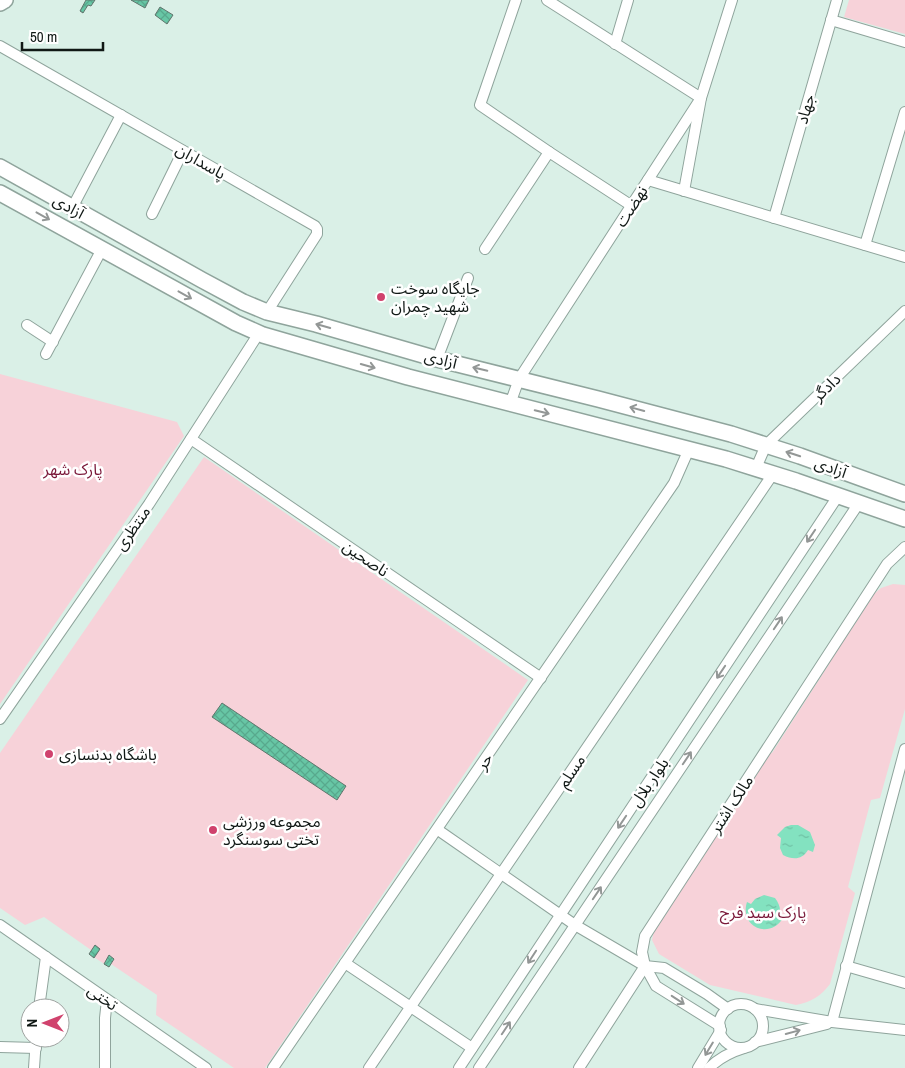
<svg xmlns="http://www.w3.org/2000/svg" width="905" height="1068" viewBox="0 0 905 1068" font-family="'Archivo Narrow','Noto Sans Arabic',sans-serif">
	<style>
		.park { fill: #f7d2d9 }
		.water { fill: url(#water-ripples) }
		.building { fill: url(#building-cross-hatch); stroke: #60746c }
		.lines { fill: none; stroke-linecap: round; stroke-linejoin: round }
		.street-casing { stroke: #8fa49c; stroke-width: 12 }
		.secondary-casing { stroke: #8fa49c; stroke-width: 18 }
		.street { stroke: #fff; stroke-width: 10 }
		.secondary { stroke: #fff; stroke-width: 15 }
		.oneway { stroke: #939796 }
		.poi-dot { fill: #d0426d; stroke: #fff; stroke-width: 2 }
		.labels { text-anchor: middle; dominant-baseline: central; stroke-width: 5; stroke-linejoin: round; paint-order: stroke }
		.street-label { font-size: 16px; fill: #101815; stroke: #fff }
		.poi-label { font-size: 16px; fill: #101815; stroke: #fff; text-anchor: start }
		.park-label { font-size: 16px; fill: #7a1839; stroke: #fff }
	</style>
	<defs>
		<pattern id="water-ripples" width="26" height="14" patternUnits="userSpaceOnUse" patternTransform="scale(1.25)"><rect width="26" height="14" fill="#83e2c0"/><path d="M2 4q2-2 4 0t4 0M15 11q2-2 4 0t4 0" fill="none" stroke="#70c1a4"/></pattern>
		<pattern id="building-cross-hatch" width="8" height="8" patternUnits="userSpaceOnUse" patternTransform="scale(1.25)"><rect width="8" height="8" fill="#67c6a5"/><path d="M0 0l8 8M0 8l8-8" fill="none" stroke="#58a98d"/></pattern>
	</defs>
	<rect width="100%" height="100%" fill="#daf0e7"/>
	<g class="park">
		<path d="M849 0H905V34L844 17Z"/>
		<path d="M0 374 177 422 184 436 0 704Z"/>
		<path d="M204 457 528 680 265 1068H234L156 1015 157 995 111 964 109 967 89 954 91 950 44 917 25 925 0 908V753Z"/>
		<path d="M893 584 905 585V709L880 798 871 800 848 887 855 893 830 984C821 996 811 1002 796 1005L710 985 659 954 652 940 655 926 767 752 772 753 829 664 826 662 869 598 881 588Z"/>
	</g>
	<g class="water">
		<path d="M791 825H798L810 832 815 845 813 852 808 850C802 860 793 860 783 855L780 848 781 838 777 835 785 827Z"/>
		<path d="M764 895 775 898C780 905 781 909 779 917L783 918C770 940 739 927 747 902L751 904 755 899Z"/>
	</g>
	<g class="building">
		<path d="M86 0H95L91 6 88 5 83 13 80 11Z"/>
		<path d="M131 0H149L145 8Z"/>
		<path d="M160 7 173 15 167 24 155 15Z"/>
		<path d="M222 703 346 786 337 800 212 717Z"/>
		<path d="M95 945 100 949 94 958 89 954Z"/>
		<path d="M109 955 114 959 109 967 104 964Z"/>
	</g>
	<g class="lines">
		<defs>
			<g id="street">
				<path d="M516 0 480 105 549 152"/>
				<path d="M547 0 701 98 684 191"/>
				<path d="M831 20 905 42"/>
				<path d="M615 44 628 0"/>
				<path d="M0 46 315 226 317 229V234L267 312"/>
				<path d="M648 180 905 257"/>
				<path d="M72 208 121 115"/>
				<path d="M152 214 183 151"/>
				<path d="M774 218 837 0"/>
				<path d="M865 245 905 112"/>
				<path d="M485 249 549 152 632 206"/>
				<path d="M27 325 53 342"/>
				<path d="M46 354 102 249"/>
				<path d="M437 359 468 278"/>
				<path d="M510 404 519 379 701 98 732 0"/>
				<path d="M191 439 541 678"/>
				<path d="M756 468 766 445 905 311"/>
				<path d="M0 719 149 504 259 333"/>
				<path d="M438 830 575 925 645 966 664 968 707 994 728 1009"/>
				<path d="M0 925 206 1068"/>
				<path d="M345 963 472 1048"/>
				<path d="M846 966 905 983"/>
				<circle cx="741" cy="1026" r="22"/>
				<path d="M39 1008 46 957"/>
				<path d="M755 1009 832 1022 905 1030"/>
				<path d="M832 1022 905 749"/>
				<path d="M720 1026 656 986 645 966 642 952 645 936 887 564 905 547"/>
				<path d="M755 1042 827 1024"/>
				<path d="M0 1047 36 1048"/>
				<path d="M34 1068 36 1038"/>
				<path d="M105 1068V1018L107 1000"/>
				<path d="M273 1068 674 483 689 449"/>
				<path d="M369 1068 773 474"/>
				<path d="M459 1068 838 496"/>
				<path d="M479 1068 859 503"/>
				<path d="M579 1068 645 966"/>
				<path d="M698 1068 721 1030"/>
				<path d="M709 1068C719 1058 731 1052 744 1048"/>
			</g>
			<g id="secondary">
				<path d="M0 3 5 0"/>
				<path d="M0 167 202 280 243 302 267 312 316 324 437 359 598 399 731 434 800 456 905 494"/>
				<path d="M0 193 236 323 263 335 408 377 726 459 796 481 905 519"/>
			</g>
		</defs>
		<use href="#street" class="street-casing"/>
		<use href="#secondary" class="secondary-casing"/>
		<use href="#street" class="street"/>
		<use href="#secondary" class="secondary"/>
	</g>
	<defs><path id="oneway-shaft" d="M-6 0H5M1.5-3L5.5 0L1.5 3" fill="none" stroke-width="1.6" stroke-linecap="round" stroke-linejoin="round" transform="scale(1.25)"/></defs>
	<g class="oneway">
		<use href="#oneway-shaft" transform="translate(43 216) rotate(29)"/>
		<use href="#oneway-shaft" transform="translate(185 295) rotate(29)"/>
		<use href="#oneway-shaft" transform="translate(323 326) rotate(-164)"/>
		<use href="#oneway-shaft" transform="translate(368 366) rotate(16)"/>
		<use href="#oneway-shaft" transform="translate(480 369) rotate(-167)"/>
		<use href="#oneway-shaft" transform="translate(637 409) rotate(-165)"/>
		<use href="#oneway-shaft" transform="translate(542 412) rotate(14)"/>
		<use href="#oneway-shaft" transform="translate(793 454) rotate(-162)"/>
		<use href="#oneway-shaft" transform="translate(811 536) rotate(124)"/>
		<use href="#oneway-shaft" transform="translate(778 623) rotate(-56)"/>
		<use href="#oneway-shaft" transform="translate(721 672) rotate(124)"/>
		<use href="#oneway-shaft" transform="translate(687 758) rotate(-56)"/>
		<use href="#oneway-shaft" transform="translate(622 822) rotate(124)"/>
		<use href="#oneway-shaft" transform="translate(597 893) rotate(-56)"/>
		<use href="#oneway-shaft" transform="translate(532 957) rotate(123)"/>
		<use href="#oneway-shaft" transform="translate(678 1000) rotate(33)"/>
		<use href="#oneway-shaft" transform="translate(506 1028) rotate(-56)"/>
		<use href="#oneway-shaft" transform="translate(793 1032) rotate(-15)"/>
		<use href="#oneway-shaft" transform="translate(709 1049) rotate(121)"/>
	</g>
	<g class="poi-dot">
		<circle cx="381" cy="297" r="5"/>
		<circle cx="49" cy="754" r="5"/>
		<circle cx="213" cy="830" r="5"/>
	</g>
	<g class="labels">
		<g class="street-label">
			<text transform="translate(805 109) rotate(-74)">جهاد</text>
			<text transform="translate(201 161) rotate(30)">پاسداران</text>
			<text transform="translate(69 206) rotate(29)">آزادی</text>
			<text transform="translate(631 206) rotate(-57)">نهضت</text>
			<text transform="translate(441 359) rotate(15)">آزادی</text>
			<text transform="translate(826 387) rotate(-44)">دادگر</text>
			<text transform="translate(831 467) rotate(20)">آزادی</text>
			<text transform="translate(132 528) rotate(-55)">منتظری</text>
			<text transform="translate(366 558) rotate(34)">ناصحین</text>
			<text transform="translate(484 761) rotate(-56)">حر</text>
			<text transform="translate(571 771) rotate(-56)">مسلم</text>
			<text transform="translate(649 782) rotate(-56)">بلوار بلال</text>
			<text transform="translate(731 804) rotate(-57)">مالک اشتر</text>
			<text transform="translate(103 997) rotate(35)">تختی</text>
		</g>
		<g class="poi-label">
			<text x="391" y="288">جایگاه سوخت<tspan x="391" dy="18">شهید چمران</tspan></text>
			<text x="59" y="754">باشگاه بدنسازی</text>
			<text x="223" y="821">مجموعه ورزشی<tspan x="223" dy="18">تختی سوسنگرد</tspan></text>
		</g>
		<g class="park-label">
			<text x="73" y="469">پارک شهر</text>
			<text x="763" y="912">پارک سید فرج</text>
		</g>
	</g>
	<g transform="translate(45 1023) rotate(270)"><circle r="24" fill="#ffffff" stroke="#9fa3a1"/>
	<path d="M0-4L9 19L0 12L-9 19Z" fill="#d0426d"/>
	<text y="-8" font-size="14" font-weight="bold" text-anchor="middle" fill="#101815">N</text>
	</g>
	<path d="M22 42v8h81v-8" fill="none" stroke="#101815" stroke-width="2.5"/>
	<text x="30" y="42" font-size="15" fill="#101815" stroke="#ffffff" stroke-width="4" paint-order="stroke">50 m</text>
</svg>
